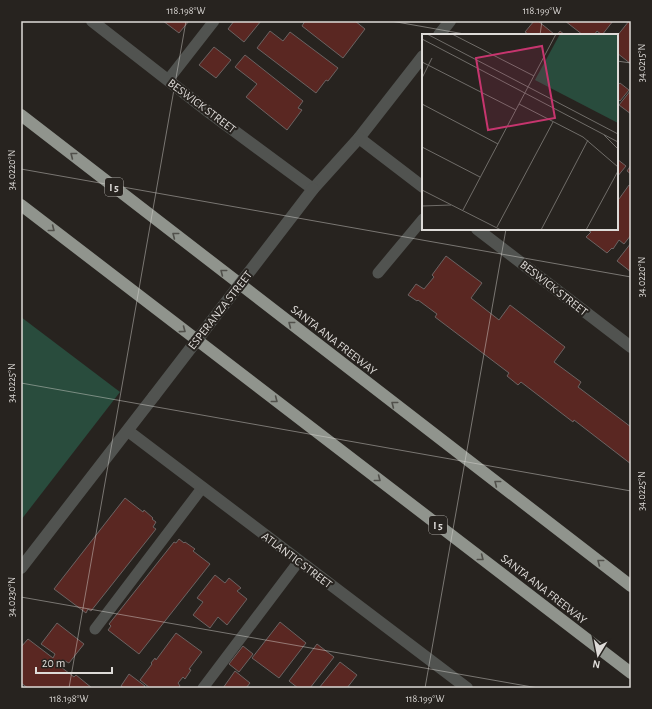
<svg xmlns="http://www.w3.org/2000/svg" width="652" height="709" viewBox="0 0 652 709" font-family="'Alegreya Sans',sans-serif">
	<style>
		.green { fill: #294c3d }
		.building { fill: #5a2722; stroke: #6b6362 }
		.lines { fill: none; stroke-linecap: round; stroke-linejoin: round }
		.lane { stroke: #515350; stroke-width: 11 }
		.street { stroke: #515350; stroke-width: 12 }
		.highway { stroke: #90948d; stroke-width: 12 }
		.street-bridge { stroke: #515350; stroke-width: 12 }
		.oneway { stroke: #51504b }
		.ticks { fill: none; stroke: #dedbd8; stroke-width: 1; stroke-opacity: 0.45 }
		.labels { text-anchor: middle; dominant-baseline: central; stroke-width: 4; stroke-linejoin: round; paint-order: stroke }
		.shield { fill: #27231f; stroke: #a7a4a0; stroke-width: 1 }
		.shield-label { font-size: 11px; font-weight: bold; fill: #dedbd8 }
		.street-label { font-size: 12px; fill: #dedbd8; stroke: #27231f }
		.inset-road { fill: none; stroke: #706d69; stroke-width: 1 }
		.view { fill: #c6356e; fill-opacity: 0.15; stroke: #c6356e; stroke-width: 2 }
		.inset-edge { fill: none; stroke: #dedbd8; stroke-width: 2 }
		.neatline { fill: none; stroke: #dedbd8; stroke-width: 1.5 }
		.ticks-label { font-size: 10px; text-anchor: middle; fill: #dedbd8 }
	</style>
	<rect width="100%" height="100%" fill="#27231f"/>
	<path class="green" d="M21 317 120 392 21 520Z"/>
	<g class="building">
		<path d="M163 21H189L179 33Z"/>
		<path d="M234 21H261L244 42 228 29Z"/>
		<path d="M305 21H355L365 29 343 58 302 26Z"/>
		<path d="M534 21H538L554 34 553 35H530L525 32Z"/>
		<path d="M565 21H613L602 35 597 31 594 35H583Z"/>
		<path d="M629 21H631V64L617 53V36Z"/>
		<path d="M270 31 283 41 290 32 338 68 328 81 326 80 316 93 257 48Z"/>
		<path d="M560 31 565 35H557Z"/>
		<path d="M214 47 231 60 216 78 199 65Z"/>
		<path d="M245 55 303 101 298 108 302 110 287 130 246 97 257 84 235 67Z"/>
		<path d="M620 83 629 90 620 101 617 98V86Z"/>
		<path d="M631 90V114L619 105Z"/>
		<path d="M617 159 626 166 617 177Z"/>
		<path d="M631 165V174L627 171Z"/>
		<path d="M629 185 631 186V235L624 244 619 240 613 249 612 248 607 253 586 237 591 232 589 231 591 229H617V199L618 198 619 199Z"/>
		<path d="M631 243V272L617 261Z"/>
		<path d="M446 256 482 283 471 298 499 320 510 305 565 347 554 362 581 382 578 387 631 427V464L574 420 573 422 521 382 518 385 507 376 509 373 435 317 437 314 418 300 417 301 408 295 416 284 424 289 434 277 432 275Z"/>
		<path d="M125 498 143 512 144 510 153 518 152 519 156 522 153 527 156 529 91 611 88 609 86 613 54 589Z"/>
		<path d="M179 539 184 543 185 542 195 549 193 551 210 564 139 654 108 630 111 626 109 624 174 542 176 543Z"/>
		<path d="M215 575 225 583 229 578 241 588 237 591 247 599 227 625 218 617 210 628 193 615 203 602 197 598Z"/>
		<path d="M280 622 306 643 279 678 252 658Z"/>
		<path d="M57 623 84 644 69 663 65 661 61 667 74 677 76 675 92 688H28L21 683V647L28 639 53 658 55 654 41 644Z"/>
		<path d="M176 633 202 652 189 669 191 670 185 679 183 677 178 683 180 686 178 688H150L140 680 152 664 151 663 155 658 156 660Z"/>
		<path d="M317 644 334 657 310 688H298L289 681Z"/>
		<path d="M243 646 253 654 239 672 229 664Z"/>
		<path d="M340 662 357 675 347 688H319Z"/>
		<path d="M235 671 250 683 246 688H223Z"/>
		<path d="M129 674 145 686 143 688H124L121 686Z"/>
	</g>
	<g class="lines">
		<g class="lane">
			<path d="M168 80 214 21"/>
			<path d="M378 273 423 219"/>
			<path d="M95 629 202 488"/>
			<path d="M203 688 299 561"/>
		</g>
		<g class="street">
			<path d="M92 21 210 113 313 189 359 138 423 56"/>
			<path d="M439 35 450 21"/>
			<path d="M359 138 423 187"/>
			<path d="M477 229 631 347"/>
			<path d="M128 431 467 688"/>
			<path d="M21 568 154 396"/>
		</g>
		<g class="highway">
			<path d="M21 115 631 586"/>
			<path d="M21 205 631 673"/>
		</g>
		<path class="street-bridge" d="M154 396 313 189"/>
	</g>
	<defs><path id="oneway-chevron" d="M-2-3.5L2.5 0L-2 3.5" fill="none" stroke-width="1.6" stroke-linecap="round" stroke-linejoin="round"/></defs>
	<g class="oneway">
		<use href="#oneway-chevron" transform="translate(73 155) rotate(-142)"/>
		<use href="#oneway-chevron" transform="translate(52 229) rotate(38)"/>
		<use href="#oneway-chevron" transform="translate(175 235) rotate(-142)"/>
		<use href="#oneway-chevron" transform="translate(223 272) rotate(-142)"/>
		<use href="#oneway-chevron" transform="translate(291 324) rotate(-142)"/>
		<use href="#oneway-chevron" transform="translate(183 330) rotate(37)"/>
		<use href="#oneway-chevron" transform="translate(275 400) rotate(38)"/>
		<use href="#oneway-chevron" transform="translate(394 404) rotate(-142)"/>
		<use href="#oneway-chevron" transform="translate(378 479) rotate(38)"/>
		<use href="#oneway-chevron" transform="translate(497 483) rotate(-142)"/>
		<use href="#oneway-chevron" transform="translate(481 558) rotate(38)"/>
		<use href="#oneway-chevron" transform="translate(600 562) rotate(-142)"/>
	</g>
	<path class="ticks" d="M391 21 470 35M540 35 542 21M617 61 631 63M21 169 631 277M21 383 631 491M21 597 538 688M69 688 186 21M425 688 506 229"/>
	<g class="labels">
		<g class="shield">
			<rect x="105" y="178" width="18" height="18" rx="3"/>
			<rect x="429" y="516" width="18" height="18" rx="3"/>
		</g>
		<g class="shield-label">
			<text x="114" y="187">I 5</text>
			<text x="438" y="525">I 5</text>
		</g>
		<g class="street-label">
			<text transform="translate(202 106) rotate(37)">BESWICK STREET</text>
			<text transform="translate(554 288) rotate(38)">BESWICK STREET</text>
			<text transform="translate(220 310) rotate(-52)">ESPERANZA STREET</text>
			<text transform="translate(334 340) rotate(38)">SANTA ANA FREEWAY</text>
			<text transform="translate(297 560) rotate(37)">ATLANTIC STREET</text>
			<text transform="translate(544 589) rotate(38)">SANTA ANA FREEWAY</text>
		</g>
	</g>
	<g transform="translate(422 34)">
		<rect width="196" height="196" fill="#27231f"/>
		<path d="M138 0H196V89L113 46Z" fill="#294c3d"/>
		<path class="inset-road" d="M5 0 196 100M30 0 112 42M0 5 196 108M0 28 94 76M0 44 10 24M0 70 76 110M97 70 161 103 196 133M182 101 196 115M0 113 58 143M0 156 79 196M0 172 29 171M41 176 134 0M75 193 131 88M119 196 166 106M164 196 196 137"/>
		<path class="view" d="M120 12 133 84 66 96 54 24Z"/>
		<rect width="196" height="196" class="inset-edge"/>
	</g>
	<rect width="652" height="709" fill="none" stroke="#27231f" stroke-width="44"/>
	<g transform="translate(598 655) rotate(190)" stroke="#27231f" stroke-width="3" paint-order="stroke">
	<path d="M0-3L7 15L0 10L-7 15Z" fill="#dedbd8"/>
	<text y="-6" font-size="11" font-weight="bold" text-anchor="middle" fill="#dedbd8">N</text>
	</g>
	<path d="M36 667v6h76v-6" fill="none" stroke="#dedbd8" stroke-width="2"/>
	<text x="42" y="667" font-size="12" fill="#dedbd8" stroke="#27231f" stroke-width="3" paint-order="stroke">20 m</text>
	<rect x="22" y="22" width="608" height="665" class="neatline"/>
	<g class="ticks-label">
		<text x="186" y="14">118.198°W</text>
		<text x="542" y="14">118.199°W</text>
		<text transform="translate(641 63) rotate(-90)" y="4">34.0215°N</text>
		<text transform="translate(11 170) rotate(-90)" y="4">34.0220°N</text>
		<text transform="translate(641 277) rotate(-90)" y="4">34.0220°N</text>
		<text transform="translate(11 383) rotate(-90)" y="4">34.0225°N</text>
		<text transform="translate(641 491) rotate(-90)" y="4">34.0225°N</text>
		<text transform="translate(11 597) rotate(-90)" y="4">34.0230°N</text>
		<text x="69" y="702">118.198°W</text>
		<text x="425" y="702">118.199°W</text>
	</g>
</svg>
